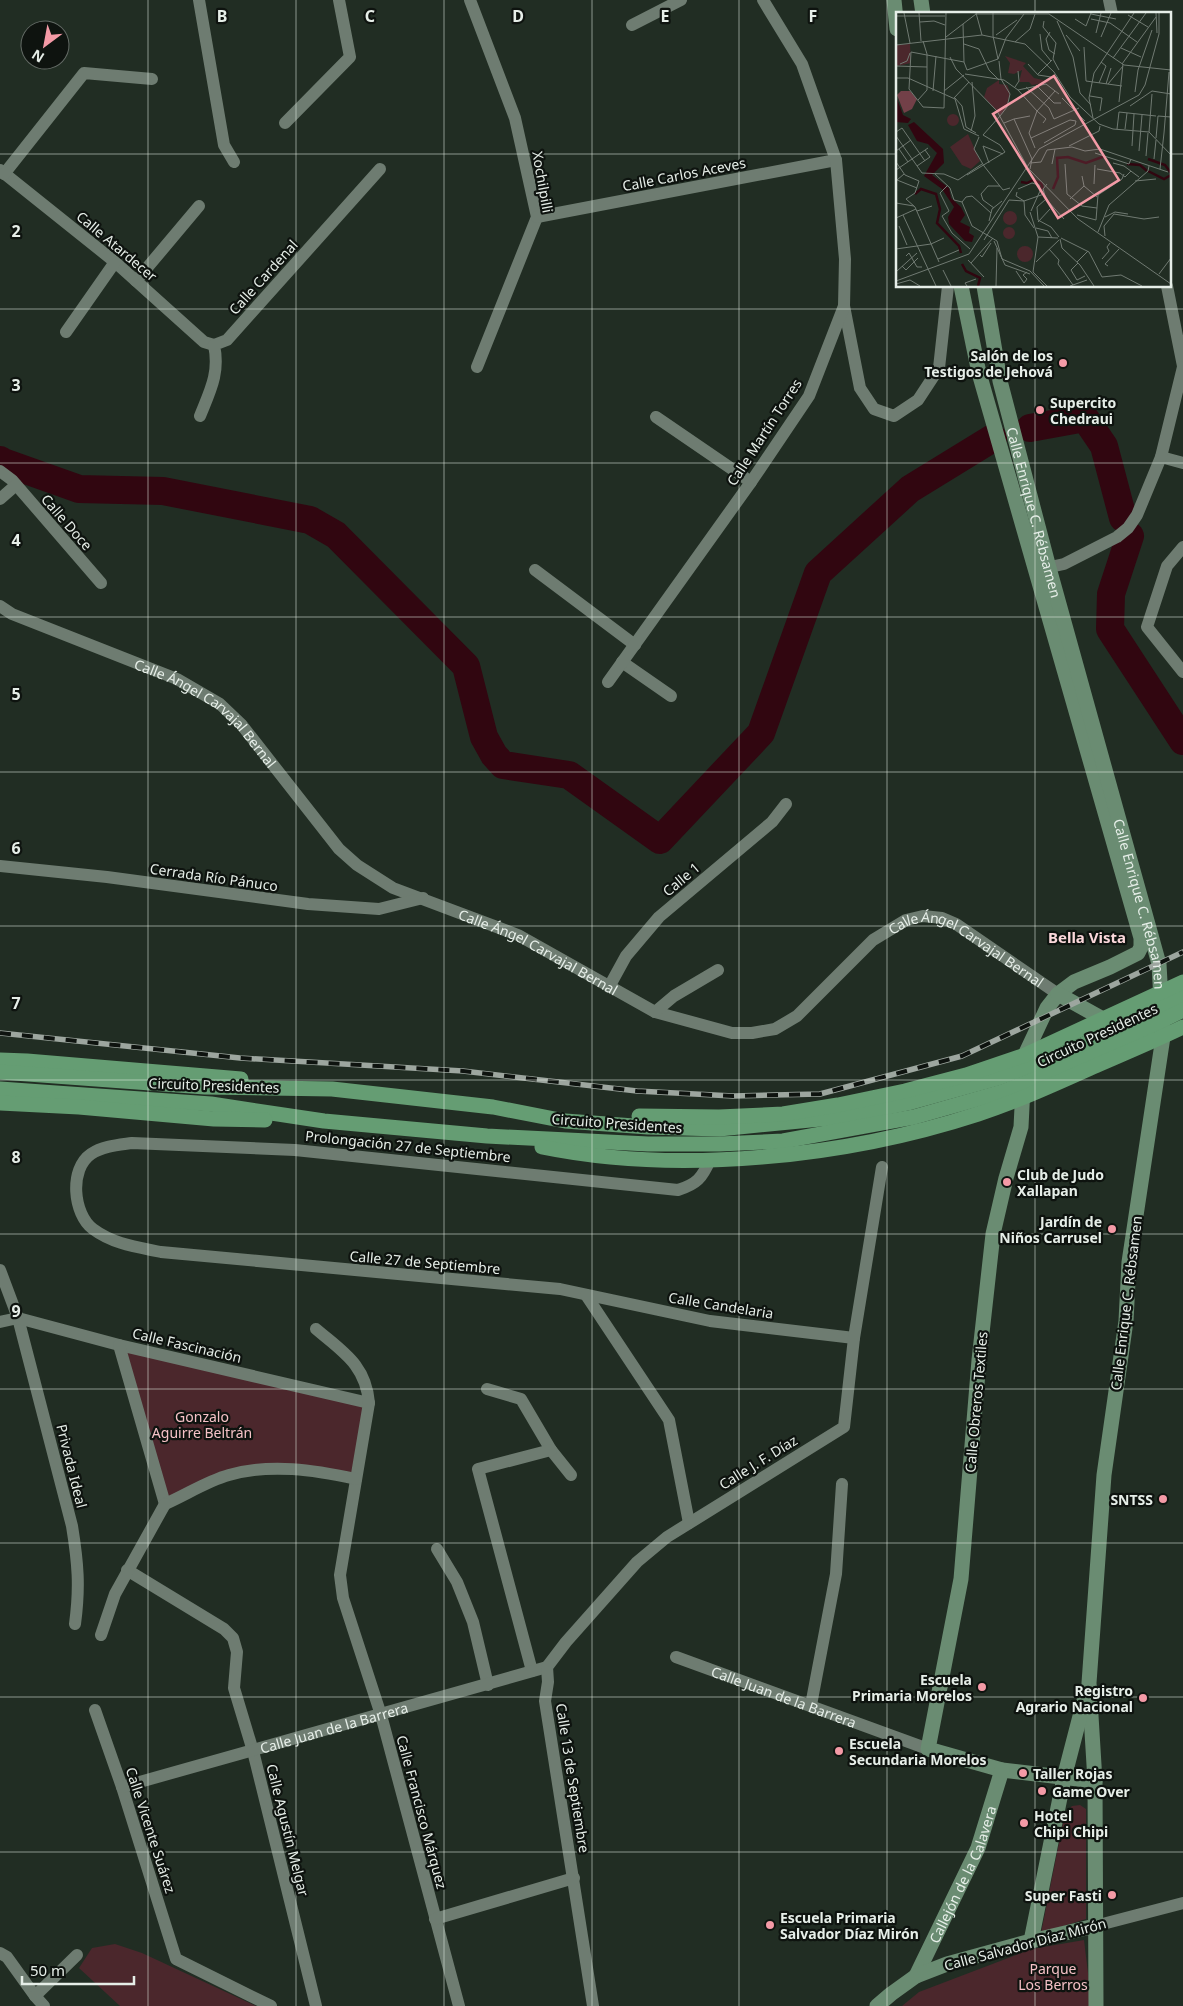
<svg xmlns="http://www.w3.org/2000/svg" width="1183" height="2006" viewBox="0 0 1183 2006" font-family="'Noto Sans',sans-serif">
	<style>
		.green { fill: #4b272c }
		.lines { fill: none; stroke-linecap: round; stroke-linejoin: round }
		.river { stroke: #310610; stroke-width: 28 }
		.street { stroke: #6e7c71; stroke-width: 12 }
		.secondary { stroke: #6a8c72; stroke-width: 15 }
		.primary { stroke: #659d73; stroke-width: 15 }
		.rail-casing { stroke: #9da69f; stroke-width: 5.5 }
		.rail { stroke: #0e130f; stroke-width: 4; stroke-dasharray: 11; stroke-linecap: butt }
		.grid { fill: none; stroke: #e6eee8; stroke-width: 1; stroke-opacity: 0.55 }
		.poi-dot { fill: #f49aa6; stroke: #0e130f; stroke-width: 2 }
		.labels { text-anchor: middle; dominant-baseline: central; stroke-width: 4.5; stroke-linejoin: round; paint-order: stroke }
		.street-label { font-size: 14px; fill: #e6eee8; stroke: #0e130f }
		.poi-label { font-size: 14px; font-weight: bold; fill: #e6eee8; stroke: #0e130f; text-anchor: start }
		.park-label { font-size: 14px; fill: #f5c1c6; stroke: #0e130f }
		.neighbourhood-label { font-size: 15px; font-weight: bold; fill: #fbd8db; stroke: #0e130f }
		.inset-river { fill: none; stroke: #310610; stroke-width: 2.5 }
		.inset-road { fill: none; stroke: #707a72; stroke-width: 1 }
		.view { fill: #f49aa6; fill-opacity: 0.15; stroke: #f49aa6; stroke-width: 2.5 }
		.inset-edge { fill: none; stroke: #e6eee8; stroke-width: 2.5 }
		.grid-label { font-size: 16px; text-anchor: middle; font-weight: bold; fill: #e6eee8; stroke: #0e130f; stroke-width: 4.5; stroke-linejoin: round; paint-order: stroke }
	</style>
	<rect width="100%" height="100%" fill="#212d23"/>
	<g class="green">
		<path d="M119 1345 369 1403 356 1479 271 1468 228 1475 165 1504Z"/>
		<path d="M1080 1805 1086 1809V1919L1041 1933 1065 1813 1072 1806Z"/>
		<path d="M1084 1940 1092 2006H902L919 1992 1032 1949Z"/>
		<path d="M115 1944 142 1953 256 2006H120L79 1968 92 1948Z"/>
	</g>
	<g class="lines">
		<g class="river">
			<path d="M1030 428 1085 418 1104 446 1123 518"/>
			<path d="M0 460 3 462 79 489 163 491 310 520 336 535 466 666 484 737 494 755 503 765 569 775 660 840 761 733 818 573 910 489 993 438"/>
			<path d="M1130 536 1111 594 1110 629 1183 741"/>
		</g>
		<g class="street">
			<path d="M199 0 224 145 234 162"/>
			<path d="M470 0 515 118 537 217 477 367"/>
			<path d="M1109 0 1112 14"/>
			<path d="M632 25 681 0"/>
			<path d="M285 123 350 57 339 0"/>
			<path d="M0 170 115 262 204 342 214 345"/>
			<path d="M4 174 84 73 152 79"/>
			<path d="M537 217 836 160"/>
			<path d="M136 281 199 206"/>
			<path d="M1167 286 1183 366"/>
			<path d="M844 306 860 388 874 409 894 416 918 400 939 368 948 286"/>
			<path d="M66 332 115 262"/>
			<path d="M200 416C210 391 220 373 214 345L227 340 380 169"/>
			<path d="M656 417 751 482"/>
			<path d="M1161 457 1183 463"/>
			<path d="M0 471 12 480 101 583"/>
			<path d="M0 499 16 485"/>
			<path d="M1183 547 1167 566 1147 627 1183 672"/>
			<path d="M1041 569 1064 564 1117 537 1128 528 1137 515 1161 457 1183 367"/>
			<path d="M535 570 635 645"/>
			<path id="s1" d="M0 606 12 614 177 679 220 704 241 724 339 849 357 865 393 888 518 935 655 1012 732 1033H752L775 1029 797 1016 873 940 906 920 923 916 942 918 956 924 1058 994"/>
			<path d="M622 662 671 696"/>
			<path d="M608 682 751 482 809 396 844 306 845 259 836 160 802 64 763 0"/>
			<path d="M0 866 107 877 308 904 379 909 423 898"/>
			<path d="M609 987 626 956 659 917 772 822 786 804"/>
			<path d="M655 1012 674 996 718 970"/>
			<path d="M710 1160C702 1178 697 1184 678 1190L295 1150 132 1143C118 1145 103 1146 91 1154 69 1169 73 1214 93 1229 113 1244 137 1247 161 1252L560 1289 710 1321 854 1338"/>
			<path d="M0 1270 18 1318 72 1526C78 1563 80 1587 75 1624"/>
			<path d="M586 1295 669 1420 689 1523"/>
			<path d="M0 1322 18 1318 119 1345 369 1403"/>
			<path d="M316 1329C343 1352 366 1365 369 1403L340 1575 343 1598 381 1715 459 2006"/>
			<path d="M119 1345 165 1504"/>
			<path d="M487 1389 521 1399 551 1450 571 1475"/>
			<path d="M165 1504C186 1495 207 1481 229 1475 271 1463 314 1470 356 1479"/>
			<path d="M437 1549 457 1582 473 1622 488 1685"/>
			<path d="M127 1570 224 1629 233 1638 237 1652 234 1688 253 1751 316 2006"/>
			<path d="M101 1635 115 1594 165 1504"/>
			<path id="s2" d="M676 1657 928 1749"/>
			<path d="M532 1671 478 1469 551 1450"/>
			<path d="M811 1705 836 1574 842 1484"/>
			<path d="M95 1710 122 1787 176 1959 271 2006"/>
			<path id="s3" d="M122 1787 547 1667"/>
			<path d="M435 1919 574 1878"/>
			<path d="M1095 1926 1183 1903"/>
			<path d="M0 1953 7 1957 35 1996 44 2006"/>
			<path d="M35 1996 77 1955"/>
			<path d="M593 2006 545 1701 548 1682 547 1667 566 1642 637 1562 667 1537 844 1427 854 1338 882 1167"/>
		</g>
		<g class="secondary">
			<path d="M894 0 897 29"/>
			<path d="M921 0 923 14"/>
			<path d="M961 286 979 373 1141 938V947L1138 953 1110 967 1074 982 1058 994 1047 1008 1025 1055 1024 1064"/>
			<path id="s4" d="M984 286 1000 381 1049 568 1159 964 1163 1037 1129 1262 1126 1321 1104 1475 1089 1683 1095 1781 1096 2006"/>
			<path d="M1058 994 1103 1019"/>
			<path d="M1023 1087 1021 1127 1006 1178 993 1234 979 1360 961 1579 928 1749 1002 1770 1095 1781"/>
			<path d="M1031 1941 1064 1778 1085 1697"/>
			<path id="s5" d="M916 1976 978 1848 1002 1770"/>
			<path d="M877 2006 891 1994 916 1976 947 1964 1031 1941 1095 1926"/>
		</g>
		<g class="primary">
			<path d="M0 1060 27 1061 241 1079"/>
			<path d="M0 1072 205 1087 332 1089 493 1107 565 1121 648 1127 719 1129 841 1117 908 1103 998 1078 1070 1051 1183 995"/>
			<path d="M0 1089 211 1104 324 1121 487 1136 648 1144H719L783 1141 914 1117 1002 1092 1075 1064 1183 1010"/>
			<path d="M0 1103 79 1107 214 1119 265 1120"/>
			<path d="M639 1116 719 1117 783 1114 838 1105 905 1091 966 1075 1025 1055 1183 982"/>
			<path d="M542 1147C679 1175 846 1157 978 1114 1018 1101 1055 1084 1093 1067 1123 1054 1154 1041 1183 1027"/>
		</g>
		<defs>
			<path id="rail" d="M0 1033 240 1058 463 1071 637 1091 733 1096 820 1094 962 1056 1183 952"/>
		</defs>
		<use href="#rail" class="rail-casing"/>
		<use href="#rail" class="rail"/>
	</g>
	<path class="grid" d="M148 0V2006M296 0V2006M444 0V2006M592 0V2006M739 0V2006M887 0V2006M1035 0V14M0 154H897M1169 154H1183M1035 286V2006M0 309H1183M0 463H1183M0 617H1183M0 772H1183M0 926H1183M0 1080H1183M0 1234H1183M0 1389H1183M0 1543H1183M0 1697H1183M0 1852H1183"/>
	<g class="poi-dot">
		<circle cx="1063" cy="363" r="5"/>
		<circle cx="1040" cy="410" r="5"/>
		<circle cx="1007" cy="1182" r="5"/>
		<circle cx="1112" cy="1229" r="5"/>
		<circle cx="1163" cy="1499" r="5"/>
		<circle cx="982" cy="1687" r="5"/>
		<circle cx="1143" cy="1698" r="5"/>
		<circle cx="839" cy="1751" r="5"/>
		<circle cx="1023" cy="1773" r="5"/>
		<circle cx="1042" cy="1791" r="5"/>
		<circle cx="1024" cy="1823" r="5"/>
		<circle cx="1112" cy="1895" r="5"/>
		<circle cx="770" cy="1925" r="5"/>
	</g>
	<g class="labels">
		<g class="street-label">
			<text transform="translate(684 174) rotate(-11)">Calle Carlos Aceves</text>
			<text transform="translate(543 182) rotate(80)">Xochilpilli</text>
			<text transform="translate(117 246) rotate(40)">Calle Atardecer</text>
			<text transform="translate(263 277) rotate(-48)">Calle Cardenal</text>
			<text transform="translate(764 432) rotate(-57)">Calle Martín Torres</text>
			<text stroke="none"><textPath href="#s4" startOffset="232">Calle Enrique C. Rébsamen</textPath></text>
			<text transform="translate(67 522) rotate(49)">Calle Doce</text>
			<text stroke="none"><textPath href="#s1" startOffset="235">Calle Ángel Carvajal Bernal</textPath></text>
			<text transform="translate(214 877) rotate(8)">Cerrada Río Pánuco</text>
			<text transform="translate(681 879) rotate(-40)">Calle 1</text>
			<text stroke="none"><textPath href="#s4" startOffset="638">Calle Enrique C. Rébsamen</textPath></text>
			<text stroke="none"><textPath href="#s1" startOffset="655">Calle Ángel Carvajal Bernal</textPath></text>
			<text stroke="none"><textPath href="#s1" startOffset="1150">Calle Ángel Carvajal Bernal</textPath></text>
			<text transform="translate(1097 1035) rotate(-25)">Circuito Presidentes</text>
			<text transform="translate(214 1085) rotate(2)">Circuito Presidentes</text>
			<text transform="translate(617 1123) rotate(4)">Circuito Presidentes</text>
			<text transform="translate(408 1146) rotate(6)">Prolongación 27 de Septiembre</text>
			<text transform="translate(425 1262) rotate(5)">Calle 27 de Septiembre</text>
			<text transform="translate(1126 1303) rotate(-83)">Calle Enrique C. Rébsamen</text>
			<text transform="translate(721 1305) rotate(9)">Calle Candelaria</text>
			<text transform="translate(187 1345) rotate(13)">Calle Fascinación</text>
			<text transform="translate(976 1402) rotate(-85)">Calle Obreros Textiles</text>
			<text transform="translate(758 1462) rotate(-32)">Calle J. F. Díaz</text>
			<text transform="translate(72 1466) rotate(76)">Privada Ideal</text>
			<text stroke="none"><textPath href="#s2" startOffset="115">Calle Juan de la Barrera</textPath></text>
			<text stroke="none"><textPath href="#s3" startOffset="220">Calle Juan de la Barrera</textPath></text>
			<text transform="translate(573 1778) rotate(81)">Calle 13 de Septiembre</text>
			<text transform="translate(422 1812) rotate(75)">Calle Francisco Márquez</text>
			<text transform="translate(151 1830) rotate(72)">Calle Vicente Suárez</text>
			<text transform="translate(288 1830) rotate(76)">Calle Agustín Melgar</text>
			<text stroke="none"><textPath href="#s5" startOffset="112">Callejón de la Calavera</textPath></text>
			<text transform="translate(1025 1944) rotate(-15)">Calle Salvador Díaz Mirón</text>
		</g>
		<g class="poi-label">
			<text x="1053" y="355" text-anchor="end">Salón de los<tspan x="1053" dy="16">Testigos de Jehová</tspan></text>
			<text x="1050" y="402">Supercito<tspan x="1050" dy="16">Chedraui</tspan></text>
			<text x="1017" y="1174">Club de Judo<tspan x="1017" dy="16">Xallapan</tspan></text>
			<text x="1102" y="1221" text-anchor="end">Jardín de<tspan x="1102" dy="16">Niños Carrusel</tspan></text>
			<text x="1153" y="1499" text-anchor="end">SNTSS</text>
			<text x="972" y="1679" text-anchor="end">Escuela<tspan x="972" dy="16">Primaria Morelos</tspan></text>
			<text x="1133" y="1690" text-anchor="end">Registro<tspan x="1133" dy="16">Agrario Nacional</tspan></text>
			<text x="849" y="1743">Escuela<tspan x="849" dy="16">Secundaria Morelos</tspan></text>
			<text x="1033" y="1773">Taller Rojas</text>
			<text x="1052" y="1791">Game Over</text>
			<text x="1034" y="1815">Hotel<tspan x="1034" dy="16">Chipi Chipi</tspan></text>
			<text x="1102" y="1895" text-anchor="end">Super Fasti</text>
			<text x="780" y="1917">Escuela Primaria<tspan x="780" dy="16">Salvador Díaz Mirón</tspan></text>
		</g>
		<g class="park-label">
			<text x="202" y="1416">Gonzalo<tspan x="202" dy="16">Aguirre Beltrán</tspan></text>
			<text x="1053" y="1968">Parque<tspan x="1053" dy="16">Los Berros</tspan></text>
		</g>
		<g class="neighbourhood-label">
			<text x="1087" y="937">Bella Vista</text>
		</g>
	</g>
	<g transform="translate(896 12)">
		<rect width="275" height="275" fill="#212d23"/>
		<path d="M14 32 15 51 1 54 0 33ZM109 44 130 51 127 54 138 66 155 70 136 73 133 70H123L126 58 118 62 112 61 114 51ZM103 68V72L111 73 114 80 111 95 104 103 88 85 91 76ZM51 108a6 6 0 1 1 12 0a6 6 0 1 1-12 0ZM72 122 84 149 75 157 66 153 54 135ZM107 206a7 7 0 1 1 14 0a7 7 0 1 1-14 0ZM107 221a6 6 0 1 1 12 0a6 6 0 1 1-12 0ZM121 242a8 8 0 1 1 16 0a8 8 0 1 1-16 0Z" fill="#4b272c"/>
		<path d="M5 79H14L21 87 16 97 8 101 1 83Z" fill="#724048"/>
		<path d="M0 84 7 103 15 107 12 111 0 110ZM18 110 47 137 48 151 36 163 53 176 55 186 65 195 69 203 64 210 74 215 73 221 78 224 76 230 69 229 53 212 52 205 58 195 46 177 28 164 41 141 32 132 21 129 12 113Z" fill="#310610"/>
		<path class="inset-river" d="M252 147 269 153 275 161M231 152 244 153 251 159M252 159 268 167 275 163M125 170 131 171 137 168 145 171 147 177M157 177 162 165 161 146 172 145 190 151 209 144M19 182 25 177 40 182 44 197 41 211 63 234 65 241M66 252 70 259 84 266 82 274"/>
		<path class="inset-road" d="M8 1 14 31M23 1 25 29M80 1 86 23M260 1 261 21M195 2 220 7M232 3 252 15M0 4H49M179 7 190 14 195 1M195 7 214 11 241 30M148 9 147 15 160 31 157 47 163 58M161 9 177 45 184 81 195 93M24 10 38 9 49 13M67 12 68 50 71 58M154 20 150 27 153 38 159 42M200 21 205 1M144 22 146 38 155 49M100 23 121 8M170 23 184 39M97 24V1M97 24 102 47M50 25 80 2H153L228 53 275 58M205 25 215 1M119 30 134 17 139 2M68 32 83 37 93 58 103 68M0 33 86 23 129 32 158 60 174 85 203 112 217 117 253 120 275 143M188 35 190 69 226 74M225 36 245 45M15 40 13 77 27 95 48 96 50 1M15 40 68 50M54 45 60 57 101 99 132 156 182 207 275 272M217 46 250 1M102 47 110 26 128 2M103 49 105 67 114 82 111 95 104 104M4 52 11 49 14 41M132 52 142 63 162 66M226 52 260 5M0 54 31 55M71 58 102 47M69 62 108 68 122 78 141 99 133 121 139 136M142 62 156 48M0 66H12L59 87 68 117 83 124M203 71 210 54 205 50M210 72 215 56M212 72 227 54M140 73 158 91H165M119 75 123 69 122 59M130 75 153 96 158 107M122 78 150 72 163 82M37 79 40 44M48 79 68 63M256 79 275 82M239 80 242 58 256 18M194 84 206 86 204 99M58 86 73 70M59 86 66 94 70 115 80 121M166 86 189 109M22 88 31 78V42L27 29M223 90 227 52M234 94 256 79M141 99 159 79M141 99 150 107 147 111M197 106 193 86 198 61 238 1M118 107 134 104M158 107 183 96M108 111 118 107 136 147 134 157M221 117 223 100 260 104M229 117 231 101M75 119 79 104 76 70M0 120 6 116 29 149M253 120 256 82M268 121 273 60M0 124 26 161 48 162 62 168 86 152M83 125 78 137 88 154 107 178 114 176M135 126 174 108 180 109 179 113 148 131M260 126 262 104 275 105M173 134 203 119 204 114M236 134 238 102M3 137 12 150M0 139 15 128M243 139 246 103M199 141 233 152 235 147M250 144 252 121M258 147 260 128M0 150 9 163 23 169 19 181 10 187 19 195 43 250M93 151 87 134 107 142M134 151 145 150 151 138 176 135 189 139 204 137 272 160M217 151 228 154 243 165M156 152 159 137M169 152 171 182 186 194 201 196M21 154 34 145 29 138M201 157 224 161 229 165 235 159M264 157 268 121M0 158 32 136M8 162 1 168 21 176M39 162 54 176 58 188 66 190M71 163 109 140 104 133 87 123 104 104M186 164 188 174 201 185M239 169 260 167M151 172 147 177 150 187 168 207M198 172 199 153M52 173 44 181 53 199 46 204 56 221 74 237M122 177 136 171 143 173 144 179 135 199M121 180 120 184 128 189 129 203 138 216M150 187 141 195 142 208 155 215 163 225M174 187 188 174M113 188 128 189 148 182M66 190 76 214 101 229 106 247 134 259 148 274M66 190 70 185 76 184 95 201M0 191 18 194M98 196 87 188 85 182 92 174H104M21 199 36 194M134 200 142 225 137 260 151 274M7 203 40 274M181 203 200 208 202 183 226 167 228 162M209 205 219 200 232 202M0 206 20 197M93 209 96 197 106 189M142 210 154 197M3 214 11 233M140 216 152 219 156 226M202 220 213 193 252 159 253 154M209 224 208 214 218 202 248 207 263 205M142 225 162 226M165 226 193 240 206 265 225 263 246 274M164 227 166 236 184 253 198 274M88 228 113 188M98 229 109 253 134 262M0 237 35 232 48 226M153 237 163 248 162 252 177 273M84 243 86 245 95 231M10 244 13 241 21 255H26M42 247 63 238M206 247 213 239 211 235 214 231M72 248 88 265M140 250 163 228M181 250 192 239M75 251 97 226M182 251 175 258 181 268 189 264M6 254 10 258 22 246M212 254 209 252 223 237M47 258 55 274M1 259 21 241M120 259 128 271 131 267 127 263 131 260M263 262 275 246M0 269 73 242 143 137 243 83 249 73 263 22V1M0 272 14 268 24 274M71 274 69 271 80 267M100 274 101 236M174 274 191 268"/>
		<path class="view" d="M158 64 223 168 162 206 97 102Z"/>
		<rect width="275" height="275" class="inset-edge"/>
	</g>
	<g class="grid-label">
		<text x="222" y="22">B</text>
		<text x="370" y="22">C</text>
		<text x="518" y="22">D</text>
		<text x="665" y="22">E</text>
		<text x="813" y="22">F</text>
		<text x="16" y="237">2</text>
		<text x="16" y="391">3</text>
		<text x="16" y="546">4</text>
		<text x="16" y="700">5</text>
		<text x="16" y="854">6</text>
		<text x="16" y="1009">7</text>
		<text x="16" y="1163">8</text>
		<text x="16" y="1317">9</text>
	</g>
	<g transform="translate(45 45) rotate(212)"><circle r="24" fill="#0e130f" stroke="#646b66"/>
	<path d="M0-4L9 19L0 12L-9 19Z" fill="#f49aa6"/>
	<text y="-8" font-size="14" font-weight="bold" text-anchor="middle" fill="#e6eee8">N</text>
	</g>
	<path d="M22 1976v8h112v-8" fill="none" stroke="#e6eee8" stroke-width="2.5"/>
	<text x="30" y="1976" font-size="15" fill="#e6eee8" stroke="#0e130f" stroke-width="4" paint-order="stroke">50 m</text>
</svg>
